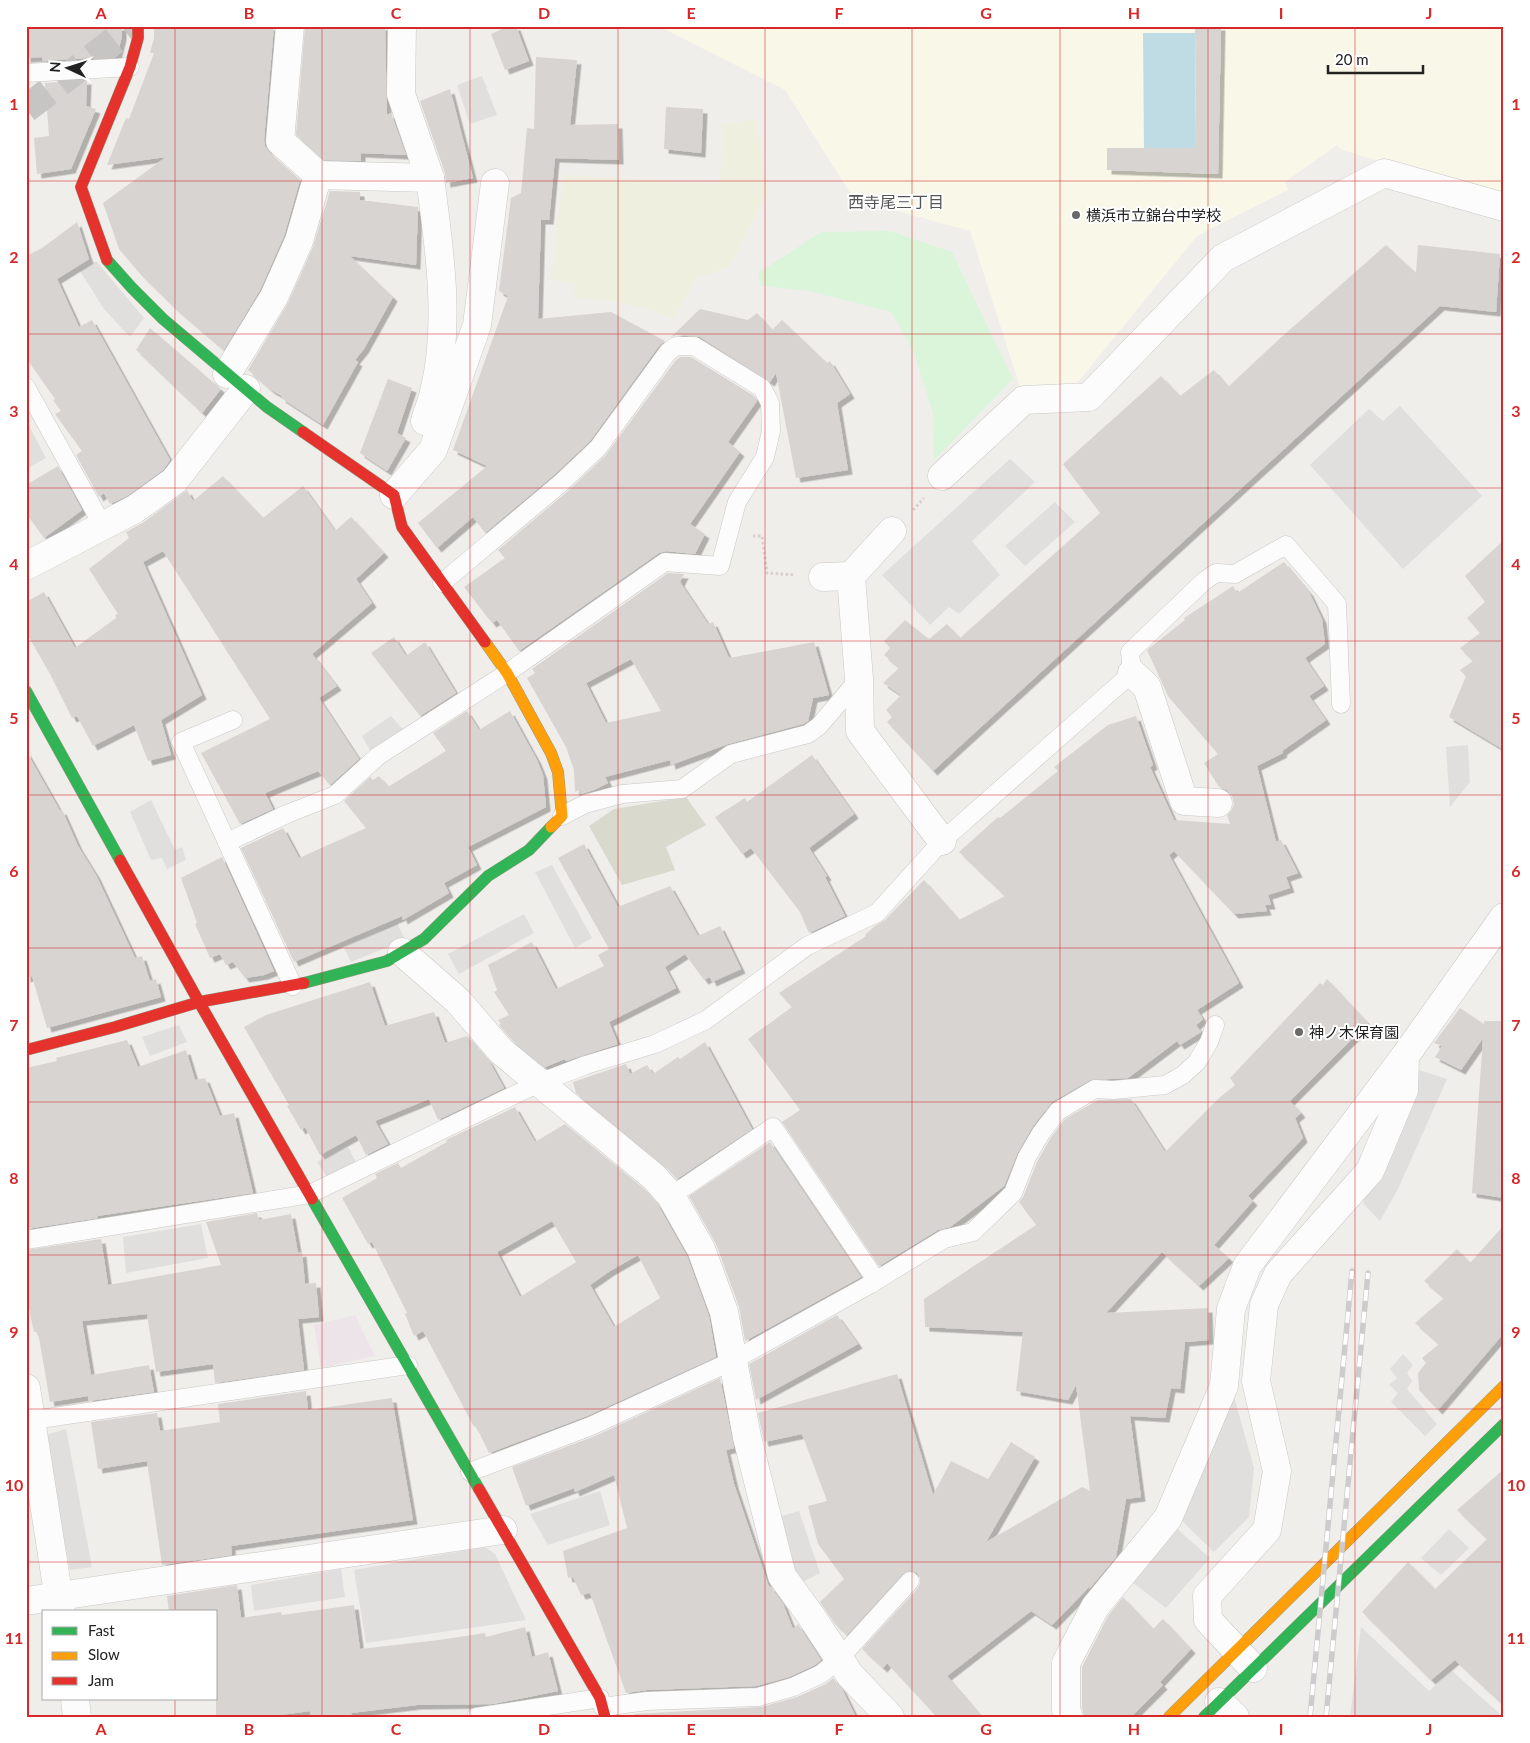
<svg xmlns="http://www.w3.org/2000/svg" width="1530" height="1743" viewBox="0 0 1530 1743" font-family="Lato,'Noto Sans JP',sans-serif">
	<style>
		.industrial { fill: #ede4e9 }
		.education { fill: #f8f7e8 }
		.construction { fill: #d9d9cd }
		.farmland { fill: #efefdf }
		.park { fill: #daf5da }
		.parking { fill: #e0dfde }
		.water { fill: #bfdbe3 }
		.building { fill: #d7d4d2; fill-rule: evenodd; filter: url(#shadow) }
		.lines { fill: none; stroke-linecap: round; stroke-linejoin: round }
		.highway-tunnel { stroke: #c7c5c3; stroke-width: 28; stroke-dasharray: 28 14; stroke-linecap: butt }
		.lane-casing { stroke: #c9c8c7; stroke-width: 19 }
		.street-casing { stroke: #c9c8c7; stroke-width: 29 }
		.fast-casing { stroke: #999a82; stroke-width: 12 }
		.slow-casing { stroke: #999a82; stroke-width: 12 }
		.jam-casing { stroke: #999a82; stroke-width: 12 }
		.path { stroke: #dccecd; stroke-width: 3; stroke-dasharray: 2.5 2.5; stroke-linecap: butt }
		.lane { stroke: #fdfcfc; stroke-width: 18 }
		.street { stroke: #fdfcfc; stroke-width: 28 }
		.fast { stroke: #30b455; stroke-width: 11 }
		.slow { stroke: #ff9f0a; stroke-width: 11 }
		.jam { stroke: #e5322d; stroke-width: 11 }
		.rail-casing { stroke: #ccc; stroke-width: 5.5 }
		.rail { stroke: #fff; stroke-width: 4; stroke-dasharray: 11; stroke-linecap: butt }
		.grid { fill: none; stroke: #d62828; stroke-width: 1; stroke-opacity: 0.55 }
		.poi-dot { fill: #6a6968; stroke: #fff; stroke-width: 2 }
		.labels { text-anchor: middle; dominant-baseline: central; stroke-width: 4; stroke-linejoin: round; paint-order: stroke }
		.poi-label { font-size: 15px; fill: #222; stroke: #fff; text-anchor: start }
		.neighbourhood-label { font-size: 16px; fill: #555; stroke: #fff }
		.neatline { fill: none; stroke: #d62828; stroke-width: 2 }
		.grid-label { font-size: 16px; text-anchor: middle; font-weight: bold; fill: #d62828 }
	</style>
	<defs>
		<filter id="shadow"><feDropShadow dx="4.5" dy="4.5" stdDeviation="0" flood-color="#0004"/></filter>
	</defs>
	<rect width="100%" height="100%" fill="#f0eeeb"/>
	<path class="industrial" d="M355 1315 375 1356 321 1368 314 1325Z"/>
	<path class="education" d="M658 26H1504V200L1340 149 1337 145 1285 182 1288 190 1197 236 1073 388 1020 387 970 231 854 199 785 90Z"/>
	<path class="construction" d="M686 797 706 825 666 847 675 870 622 885 589 826 614 809Z"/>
	<path class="farmland" d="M756 119 768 192 729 268 697 277 673 320 652 310 611 300 575 299 574 283 551 279 563 175 720 184 722 124Z"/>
	<path class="park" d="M890 231 952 252 1013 379 934 460 933 413 914 353 891 312 810 291 761 286 758 273 821 232Z"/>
	<g class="parking">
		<path d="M482 76 497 115 470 124 457 85Z"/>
		<path d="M96 261 144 318 130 337 104 309 80 271Z"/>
		<path d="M1400 406 1482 496 1403 569 1310 465 1369 409 1383 421Z"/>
		<path d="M26 420 46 458 26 469Z"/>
		<path d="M1010 459 1035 482 972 541 1000 575 959 614 949 607 930 625 882 575Z"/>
		<path d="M1055 502 1075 522 1025 566 1005 546Z"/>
		<path d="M391 716 406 733 371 752 362 736Z"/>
		<path d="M1468 745 1470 782 1450 807 1446 747Z"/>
		<path d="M151 800 175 850 182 847 186 860 167 869 162 858 151 860 130 812Z"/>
		<path d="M552 865 592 938 575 948 535 872Z"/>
		<path d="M524 914 534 933 459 974 448 954Z"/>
		<path d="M397 923 405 940 351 962 344 948Z"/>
		<path d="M179 1025 187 1042 150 1056 142 1037Z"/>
		<path d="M1419 1070 1447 1079 1398 1189 1380 1221 1363 1203Z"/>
		<path d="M348 1147 357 1164 327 1177 317 1162Z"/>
		<path d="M201 1224 208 1258 126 1273 123 1237Z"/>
		<path d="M1403 1354 1413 1365 1407 1373 1412 1381 1407 1389 1437 1424 1425 1436 1391 1402 1398 1393 1389 1385 1397 1378 1390 1369Z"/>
		<path d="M1233 1393 1254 1468 1249 1517 1214 1552 1182 1521Z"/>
		<path d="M66 1429 92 1567 70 1570 45 1435Z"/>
		<path d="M600 1491 610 1525 548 1545 530 1514Z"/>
		<path d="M799 1511 820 1573 799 1584 775 1518Z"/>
		<path d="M1175 1527 1210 1558 1166 1608 1132 1582Z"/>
		<path d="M1449 1529 1469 1548 1441 1575 1421 1558Z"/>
		<path d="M485 1547 495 1554 526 1620 366 1643 354 1570Z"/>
		<path d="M341 1569 345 1597 254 1611 251 1585Z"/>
		<path d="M1361 1627 1429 1691 1452 1671 1502 1716 1350 1717Z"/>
	</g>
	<path class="water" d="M1143 33H1195L1196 148H1144Z"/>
	<g class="building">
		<path d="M26 26H122V36L117 56 43 61 42 57 26 58Z"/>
		<path d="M154 26H274L264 140 265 146 270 153 300 180 284 236 260 290 224 350 174 307 143 277 119 249 103 203 166 157 107 165 126 118 129 119 154 53H150L154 38Z"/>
		<path d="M305 26H385L387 115 391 113 406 155 361 153V161L324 160 296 135Z"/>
		<path d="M509 26H516L529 61 505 70 491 34Z"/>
		<path d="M1195 26H1221L1218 174 1107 170V148H1196Z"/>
		<path d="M536 57 577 60 570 125 618 124 619 160 555 158 549 220H541L538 319 611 312 665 341 659 346 590 441 554 475 485 533 473 517 437 548 418 523 487 466 453 450 508 296 499 291 511 198 521 193 527 128 534 129Z"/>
		<path d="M87 80 86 106 96 109 71 169 37 174 34 138 49 136 45 83Z"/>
		<path d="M450 89 473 178 446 183 445 173 420 101Z"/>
		<path d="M666 107 703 109 701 153 664 149Z"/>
		<path d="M330 191 360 192V200L418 207 416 265 350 256 393 297 364 349 355 360 358 362 323 425 281 398 282 396 271 390 248 370 288 303 313 247Z"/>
		<path d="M77 222 89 259 57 279 79 327 92 320 170 460 163 470 127 496 110 504 104 493 99 497 76 455 82 451 55 414 61 411 53 400 55 399 26 358V256L42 248Z"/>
		<path d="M1386 245 1416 273 1418 245 1500 254 1496 312 1440 306 933 771 887 722 892 717 886 710 901 695 883 683 899 668 884 655 890 648 884 641 905 620 929 639 947 624 960 638 1100 513 1063 464 1161 376 1180 396 1214 370 1228 387 1277 341Z"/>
		<path d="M700 309 748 320 757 313 772 330 782 320 827 363 830 361 850 394 837 403 848 470 796 478 776 373 770 382 700 337 676 335 671 337Z"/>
		<path d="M150 328 221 389 202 413 136 350Z"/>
		<path d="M680 357H691L754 396 757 401 728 442 740 452 690 524 705 534 695 554 666 551 659 553 519 651 497 620 492 623 464 587 505 558 498 550 568 491 605 456 676 360Z"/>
		<path d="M388 379 412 388 397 433 406 438 387 471 360 453Z"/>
		<path d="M58 466 82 510 44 538 26 513V485Z"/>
		<path d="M223 476 263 518 303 486 335 531 351 517 384 553 356 579 372 603 312 654 337 686 319 698 359 759 330 785 318 771 265 793 273 809 240 824 201 753 270 719 163 551 143 562 202 695 161 720 171 755 148 761 134 725 93 746 77 716 72 718 50 674 26 632V602L44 592 75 648 116 618 115 615 118 614 89 569 129 538 126 532 144 522 187 490 193 501Z"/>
		<path d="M1504 540V750L1449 717 1466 676 1460 670 1473 661 1460 648 1480 633 1467 618 1485 602 1465 576Z"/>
		<path d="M1284 562 1309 592 1322 619 1325 644 1305 658 1324 686 1309 696 1326 720 1282 751 1283 753 1257 766 1276 842 1281 840 1298 873 1286 877 1290 888 1268 895 1271 905H1265L1267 911 1234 914 1174 851 1169 855 1239 983 1197 1010 1203 1019 1196 1025 1201 1032 1180 1045 1177 1041 1128 1078 1090 1080 1052 1102 1033 1126 1018 1152 1004 1186 950 1227 938 1230 879 1266 782 1122 800 1110 748 1039 792 1007 779 993 866 936 865 935 875 926 885 920 924 880 959 920 1005 896 959 852 998 817 1000 818 1058 771 1054 767 1108 725 1136 716 1153 765 1150 767 1174 820 1230 824 1227 815 1231 811 1234 804 1232 796 1227 790 1219 787 1204 763 1218 754 1168 696 1147 650 1185 620 1184 618 1233 586 1237 593Z"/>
		<path d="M668 573 684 574 680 582 708 624 713 622 729 658 814 642 829 695 813 698 808 721 803 724 728 744 671 765 670 760 605 777 608 783 594 790 581 794 579 790 575 792 574 770 566 747 527 678 535 673 532 669ZM631 659 661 711 606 723 586 683Z"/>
		<path d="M394 637 406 656 425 642 456 693 420 716 371 653Z"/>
		<path d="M467 711 479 730 510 711 537 760 543 775 546 807 468 847 477 865 444 883 449 893 403 920 402 916 294 962 241 848 283 828 299 858 366 828 344 801 370 777 373 780 379 776 388 787 446 751 433 733Z"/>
		<path d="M26 751 60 811 62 810 78 846 96 875 135 958 142 956 150 981 156 979 161 997 47 1028 32 976 26 978Z"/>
		<path d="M812 755 854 814 809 848 827 876 825 877 845 916 809 933 800 912 751 848 742 854 715 817 745 798 747 802Z"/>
		<path d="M584 844 618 907 670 886 698 936 720 926 741 969 712 982 710 977 704 980 685 954 665 967 676 988 609 1022 618 1044 566 1061 565 1059 545 1067 512 1040 499 1025 501 1024 498 1020 509 1015 494 992 497 990 488 965 532 942 556 989 604 966 598 955 609 949 558 858Z"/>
		<path d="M222 857 274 971 264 975 245 978 233 962 226 965 220 954 210 958 195 924 197 923 181 878Z"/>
		<path d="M1327 979 1368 1023 1290 1101 1301 1113 1295 1118 1303 1138 1248 1196 1253 1201 1214 1245 1229 1258 1199 1286 1162 1252 1106 1313 1208 1308 1209 1340 1185 1342 1180 1389 1171 1388 1165 1418 1130 1416 1141 1497 1126 1499 1116 1557 1089 1589 1090 1586 1052 1625 1031 1611 947 1676 982 1717H937L887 1663 883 1668 862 1649 918 1588 920 1583V1577L917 1573 912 1571 903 1574 847 1635 835 1624 820 1602 844 1579 818 1544 808 1506 827 1501 802 1434 764 1442 758 1413 897 1374 933 1495 951 1461 988 1479 1011 1442 1035 1457 986 1542 1082 1487 1090 1491 1076 1385 1068 1400 1016 1391 1023 1332 925 1327 924 1299 1036 1225 1019 1202 1023 1197 1037 1162 1050 1139 1065 1119 1098 1100 1131 1099 1165 1152 1218 1099 1235 1085 1230 1078 1320 983 1323 985Z"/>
		<path d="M370 982 385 1026 434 1012 445 1043 467 1036 489 1061 504 1088 438 1120 429 1099 375 1121 388 1144 366 1155 356 1135 320 1155 305 1127 301 1130 287 1106 289 1105 244 1027 266 1015Z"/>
		<path d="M1460 1008 1484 1024V1021H1504V1198L1472 1193 1483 1038 1461 1070 1435 1057 1442 1046 1434 1043Z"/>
		<path d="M127 1040 138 1067 186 1050 195 1080 205 1078 220 1116 234 1113 253 1193 97 1216 98 1218 26 1229V1068L57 1061 56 1058Z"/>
		<path d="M705 1042 752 1129 677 1179 664 1165 576 1093 573 1082 626 1064 630 1074 647 1065 653 1074 678 1057 680 1059Z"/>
		<path d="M515 1107 535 1142 565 1124 643 1188 658 1205 687 1256 709 1316 716 1357 587 1416 489 1453 476 1426 474 1427 423 1331 414 1336 405 1314 407 1313 372 1242 368 1244 342 1198 377 1178 375 1174 398 1163 401 1168 447 1142 446 1140ZM552 1221 576 1262 520 1297 497 1252ZM638 1255 660 1298 614 1327 590 1285 610 1271Z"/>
		<path d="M770 1142 861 1277 745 1341 739 1307 716 1244 689 1196Z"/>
		<path d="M257 1213 259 1220 291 1214 298 1253 302 1252 305 1284 316 1283 319 1317 298 1319 304 1370 215 1383 213 1364 156 1372 147 1314 82 1321 91 1375 149 1365 154 1392 88 1401V1396L50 1402 38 1332H34L26 1294V1250L101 1239 108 1285 221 1265 206 1222Z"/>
		<path d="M1504 1225V1333L1438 1410 1419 1390 1418 1373 1426 1363 1422 1358 1439 1344 1415 1323 1444 1298 1424 1281 1457 1249 1470 1263Z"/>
		<path d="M837 1315 858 1344 756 1400 749 1364Z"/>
		<path d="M720 1378 734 1448 726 1450 734 1484 769 1587 770 1586 783 1604 793 1629 798 1624 821 1660 815 1665 789 1677 756 1686 647 1690 626 1693 590 1593 581 1595 573 1577 568 1578 563 1551 627 1528 614 1475 575 1492 574 1488 526 1506 512 1467 595 1436Z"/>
		<path d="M306 1391 308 1410 392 1398 413 1520 231 1546 232 1555 162 1565 147 1461 98 1469 91 1422 157 1413 160 1431 220 1422 218 1404Z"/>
		<path d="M1504 1469V1706L1455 1660 1431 1680 1362 1612 1408 1562 1435 1589 1487 1539 1457 1510Z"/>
		<path d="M237 1585 241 1618 281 1612 282 1615 354 1605 360 1649 439 1640 485 1633 486 1637 525 1627 532 1657 548 1652 558 1691 493 1704 417 1705 351 1713 352 1717H311L310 1711 265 1717H216V1612H169L167 1596Z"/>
		<path d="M1123 1597 1153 1629 1163 1619 1191 1649 1160 1682 1163 1685 1131 1717H1084L1082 1707V1667L1108 1616Z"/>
		<path d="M833 1678 842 1689 856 1717H635L634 1714 761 1707 797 1697 826 1684Z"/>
	</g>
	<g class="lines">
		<path class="highway-tunnel" d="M26 109 133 26"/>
		<defs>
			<g id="lane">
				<path d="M26 73 130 67"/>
				<path d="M26 387 103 526"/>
				<path d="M233 720 181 742 293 986"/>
				<path d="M562 816 585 804 622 794 682 789 731 754 808 734 819 726 859 679"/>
				<path d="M227 842 287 814 335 795 378 756 507 673 665 562 720 566 737 502 765 457 771 431 770 403 762 388 694 346H676L668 352 598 448 561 483 442 583"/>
				<path d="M671 1196 773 1127 876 1280"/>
				<path d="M26 1240 310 1194 539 1083 586 1065 655 1044 706 1020 807 946 877 913 942 841 1132 673 1130 652 1204 581 1216 573 1235 574 1286 545 1337 604 1341 704"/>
				<path d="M26 1421 408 1365"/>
				<path d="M470 1472 591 1426 732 1361 869 1285 944 1239 973 1232 1013 1193 1027 1157 1041 1133 1058 1111 1095 1089 1113 1090 1165 1085 1183 1075 1197 1062 1209 1042 1215 1025"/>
				<path d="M603 1707 647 1701 758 1697 793 1687 821 1674 839 1659 910 1581"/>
				<path d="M476 1717 600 1698"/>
			</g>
			<g id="street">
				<path d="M290 26 280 141 318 175"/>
				<path d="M227 374 274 297 299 241 318 175 430 178 401 94 402 26"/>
				<path d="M425 421C428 411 432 402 434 392 451 324 439 246 430 178"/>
				<path d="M942 476 1024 400 1089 397 1223 258 1384 173 1504 207"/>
				<path d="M394 495 433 450 477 325 495 183"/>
				<path d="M892 531 851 576 859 679 860 731 942 841"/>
				<path d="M26 566 135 509 174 481 246 389"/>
				<path d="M823 577 851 576"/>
				<path d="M1132 673 1147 687 1184 801 1218 803"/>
				<path d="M402 952 458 1001 501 1051 654 1177 671 1196 701 1249 724 1312 747 1437 782 1576 809 1613 850 1675 890 1717"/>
				<path d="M26 1388 61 1612"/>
				<path d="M26 1601 503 1530"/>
				<path d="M1253 1668 1208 1620 1207 1596 1267 1530 1277 1471 1256 1381 1264 1305 1278 1274 1370 1171 1404 1090 1405 1056 1504 917"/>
				<path d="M75 1699 77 1717"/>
				<path d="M1219 1702 1235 1717"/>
				<path d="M1069 1717 1066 1710V1663L1095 1607 1168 1518 1224 1386 1231 1309 1247 1266 1405 1056"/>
			</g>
			<g id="fast">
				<path d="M107 260 132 288 163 319 267 407 303 432"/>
				<path d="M26 691 120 860"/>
				<path d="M304 983 387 961 424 939 488 876 529 850 551 827"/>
				<path d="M312 1199 479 1489"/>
				<path d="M1204 1717 1504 1424"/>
			</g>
			<g id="slow">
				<path d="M485 642 507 673 551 753 558 772 562 816 551 827"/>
				<path d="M1169 1717 1504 1386"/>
			</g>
			<g id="jam">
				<path d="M107 260 81 187 130 67 138 38V26"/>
				<path d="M303 432 394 495 402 527 485 642"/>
				<path d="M120 860 199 1002 312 1199"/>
				<path d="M26 1050 115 1027 199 1002 304 983"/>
				<path d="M479 1489 600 1698 605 1717"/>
			</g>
		</defs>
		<use href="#lane" class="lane-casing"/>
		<use href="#street" class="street-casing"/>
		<use href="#fast" class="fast-casing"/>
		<use href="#slow" class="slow-casing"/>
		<use href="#jam" class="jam-casing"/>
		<g class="path">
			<path d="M913 510 924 498"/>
			<path d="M753 536H762L767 573 795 575"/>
		</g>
		<use href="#lane" class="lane"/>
		<use href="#street" class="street"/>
		<use href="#fast" class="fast"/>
		<use href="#slow" class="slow"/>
		<use href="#jam" class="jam"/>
		<defs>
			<g id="rail">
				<path d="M1310 1717 1352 1271"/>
				<path d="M1326 1717 1368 1273"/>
			</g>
		</defs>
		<use href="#rail" class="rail-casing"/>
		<use href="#rail" class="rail"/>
	</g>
	<path class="grid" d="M175 26V1612M322 26V1717M470 26V1717M618 26V1717M765 26V1717M912 26V1717M1060 26V1717M1208 26V1717M1355 26V1717M26 181H1504M26 334H1504M26 488H1504M26 641H1504M26 795H1504M26 948H1504M26 1102H1504M26 1255H1504M26 1409H1504M26 1562H1504M175 1699V1717"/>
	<g class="poi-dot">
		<circle cx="1076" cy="215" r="5"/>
		<circle cx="1299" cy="1032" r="5"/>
	</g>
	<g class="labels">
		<g class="poi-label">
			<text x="1086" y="215">横浜市立錦台中学校</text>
			<text x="1309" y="1032">神ノ木保育園</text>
		</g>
		<g class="neighbourhood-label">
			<text x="896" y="201">西寺尾三丁目</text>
		</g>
	</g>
	<rect width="1530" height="1743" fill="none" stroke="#ffffff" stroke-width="55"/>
	<rect x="42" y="1610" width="175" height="90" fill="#ffffff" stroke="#a7a7a7"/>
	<rect x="52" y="1627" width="25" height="8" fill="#30b455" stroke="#a7a7a7"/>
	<text x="88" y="1636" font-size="15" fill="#222222">Fast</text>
	<rect x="52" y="1652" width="25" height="8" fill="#ff9f0a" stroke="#a7a7a7"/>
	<text x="88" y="1660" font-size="15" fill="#222222">Slow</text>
	<rect x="52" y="1677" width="25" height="8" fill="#e5322d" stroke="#a7a7a7"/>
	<text x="88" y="1686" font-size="15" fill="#222222">Jam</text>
	<g transform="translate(68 68) rotate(274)" stroke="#ffffff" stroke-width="4" paint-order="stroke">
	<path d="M0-4L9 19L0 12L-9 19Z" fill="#222222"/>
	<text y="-8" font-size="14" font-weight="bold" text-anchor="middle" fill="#222222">N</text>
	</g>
	<path d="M1328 65v8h95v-8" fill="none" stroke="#222222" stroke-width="2.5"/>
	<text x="1335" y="65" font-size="15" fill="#222222" stroke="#ffffff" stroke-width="4" paint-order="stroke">20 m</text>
	<rect x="28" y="28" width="1474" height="1688" class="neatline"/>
	<g class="grid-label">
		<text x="101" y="19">A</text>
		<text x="249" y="19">B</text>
		<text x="396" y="19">C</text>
		<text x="544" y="19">D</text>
		<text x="691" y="19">E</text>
		<text x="839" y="19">F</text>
		<text x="986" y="19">G</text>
		<text x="1134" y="19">H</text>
		<text x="1281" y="19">I</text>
		<text x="1429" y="19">J</text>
		<text x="14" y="110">1</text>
		<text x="1516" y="110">1</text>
		<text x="14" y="263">2</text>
		<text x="1516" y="263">2</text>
		<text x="14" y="417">3</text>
		<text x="1516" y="417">3</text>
		<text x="14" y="570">4</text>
		<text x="1516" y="570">4</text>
		<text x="14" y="724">5</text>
		<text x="1516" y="724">5</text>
		<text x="14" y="877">6</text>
		<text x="1516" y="877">6</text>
		<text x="14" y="1031">7</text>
		<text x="1516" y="1031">7</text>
		<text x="14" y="1184">8</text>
		<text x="1516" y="1184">8</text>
		<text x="14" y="1338">9</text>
		<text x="1516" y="1338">9</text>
		<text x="14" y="1491">10</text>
		<text x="1516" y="1491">10</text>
		<text x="14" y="1644">11</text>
		<text x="1516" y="1644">11</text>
		<text x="101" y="1735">A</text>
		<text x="249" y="1735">B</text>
		<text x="396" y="1735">C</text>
		<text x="544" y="1735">D</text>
		<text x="691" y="1735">E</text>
		<text x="839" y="1735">F</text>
		<text x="986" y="1735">G</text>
		<text x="1134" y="1735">H</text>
		<text x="1281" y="1735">I</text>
		<text x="1429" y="1735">J</text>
	</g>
</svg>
